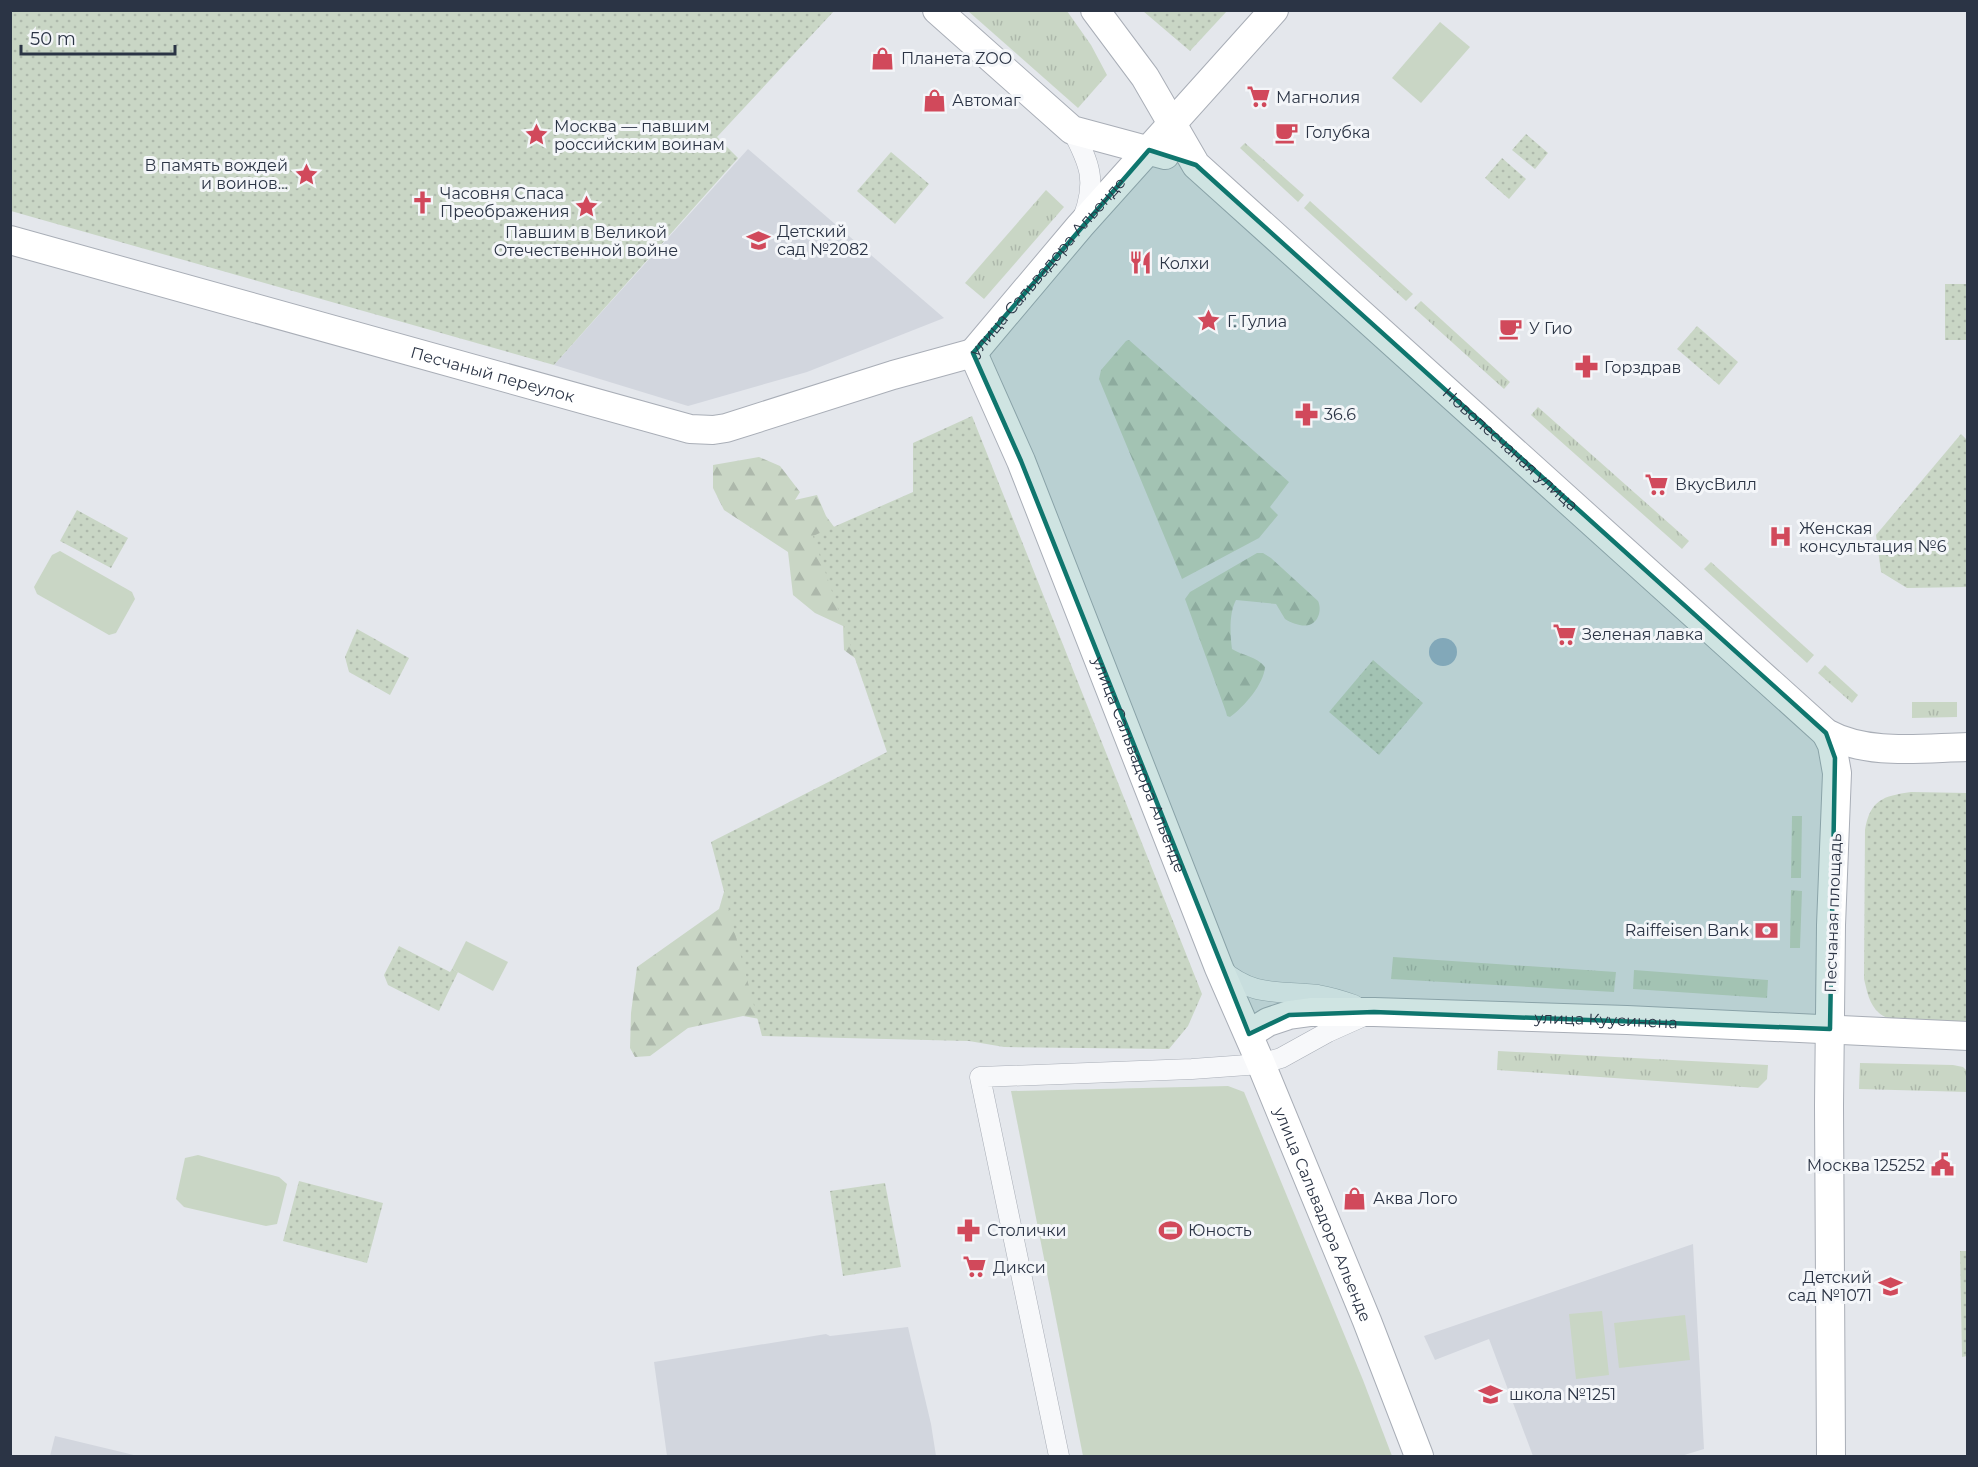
<svg xmlns="http://www.w3.org/2000/svg" width="1978" height="1467" viewBox="0 0 1978 1467" font-family="Montserrat,sans-serif">
	<style>
		.built { fill: #d2d6de }
		.grass { fill: url(#grass-tufts) }
		.forest { fill: url(#forest-firs) }
		.park { fill: url(#park-dots) }
		.garden { fill: #c9d6c5 }
		.water { fill: #9fb4cc }
		.lines { fill: none; stroke-linecap: round; stroke-linejoin: round }
		.street-casing { stroke: #a9aeb7; stroke-width: 21 }
		.secondary-casing { stroke: #a9aeb7; stroke-width: 30 }
		.street { stroke: #f7f8fa; stroke-width: 20 }
		.secondary { stroke: #fff; stroke-width: 28 }
		.marked { fill: #0f766e; fill-opacity: 0.2; stroke: #0f766e; stroke-width: 4.5; stroke-linejoin: round }
		.labels { text-anchor: middle; dominant-baseline: central; stroke-width: 6; stroke-linejoin: round; paint-order: stroke }
		.poi-label { font-size: 16px; fill: #2b3445; stroke: #f4f6f9; text-anchor: start }
		.street-label { font-size: 16px; fill: #2b3445; stroke: #f4f6f9 }
	</style>
	<defs>
		<pattern id="grass-tufts" width="24" height="20" patternUnits="userSpaceOnUse" patternTransform="scale(1.5)"><rect width="24" height="20" fill="#c9d6c5"/><path d="M3 7l-1-3M5 7V3M7 7l1-3M15 17l-1-3M17 17v-4M19 17l1-3" fill="none" stroke="#adb8ab"/></pattern>
		<pattern id="forest-firs" width="22" height="20" patternUnits="userSpaceOnUse" patternTransform="scale(1.5)"><rect width="22" height="20" fill="#c9d6c5"/><path d="M5 1l3.5 6h-7zM16 11l3.5 6h-7z" fill="#adb8ab"/></pattern>
		<pattern id="park-dots" width="8" height="8" patternUnits="userSpaceOnUse" patternTransform="scale(1.5)"><rect width="8" height="8" fill="#c9d6c5"/><path d="M2 2h.1M6 6h.1" fill="none" stroke="#adb8ab" stroke-width="1.8" stroke-linecap="round"/></pattern>
	</defs>
	<rect width="100%" height="100%" fill="#e4e7ec"/>
	<g class="built">
		<path d="M748 149 944 318 807 372 688 406 554 365Z"/>
		<path d="M1693 1244 1704 1449 1681 1456H1533L1489 1339 1435 1360 1424 1336Z"/>
		<path d="M908 1327 931 1424 936 1456H667L654 1362 826 1334 830 1336Z"/>
		<path d="M55 1436 138 1456H50Z"/>
	</g>
	<g class="grass">
		<path d="M968 11H1067L1091 45 1107 75 1078 108Z"/>
		<path d="M1245 143 1304 195 1298 202 1240 148Z"/>
		<path d="M1046 190 1064 207 984 299 965 283Z"/>
		<path d="M1310 201 1413 294 1406 301 1304 208Z"/>
		<path d="M1421 301 1510 382 1504 389 1414 308Z"/>
		<path d="M1538 407 1689 541 1682 549 1531 415Z"/>
		<path d="M1711 562 1814 655 1807 663 1704 569Z"/>
		<path d="M1825 665 1858 695 1852 703 1818 673Z"/>
		<path d="M1912 702H1957V717L1912 718Z"/>
		<path d="M1792 816H1802L1801 878H1791Z"/>
		<path d="M1791 890 1802 891 1800 948H1790Z"/>
		<path d="M1393 957 1616 972 1614 992 1391 979Z"/>
		<path d="M1634 970 1768 980 1767 998 1633 989Z"/>
		<path d="M1498 1051 1768 1065 1767 1079 1758 1088 1497 1070Z"/>
		<path d="M1860 1063 1953 1065 1963 1067 1967 1071V1092L1859 1089Z"/>
	</g>
	<g class="forest">
		<path d="M1129 340 1289 482 1270 507 1278 515 1259 538 1182 579 1099 379 1101 370 1126 341Z"/>
		<path d="M759 457 780 466 800 492 795 500 817 495 826 516 860 562 871 670 844 650 843 626 815 613 793 595 788 552 724 510 713 488V465Z"/>
		<path d="M1257 553H1263L1271 558 1318 601C1322 609 1319 622 1309 625 1302 627 1291 623 1285 619L1276 604 1236 600C1229 613 1230 634 1232 649 1243 656 1256 656 1265 667 1264 684 1244 707 1230 717L1227 716 1226 712 1185 599 1190 592Z"/>
		<path d="M740 837 788 1024 743 1016 688 1028 650 1056 635 1057 630 1048 631 1013 637 967 719 909Z"/>
	</g>
	<g class="park">
		<path d="M10 11 11 10 834 11 717 137 738 158 554 365 11 211Z"/>
		<path d="M1143 11H1227L1190 51Z"/>
		<path d="M1526 134 1548 153 1535 169 1512 150Z"/>
		<path d="M891 152 929 184 895 224 857 191Z"/>
		<path d="M1502 158 1526 179 1509 199 1485 178Z"/>
		<rect x="1945" y="284" width="22" height="56"/>
		<path d="M1697 326 1738 362 1719 385 1677 349Z"/>
		<path d="M972 416 1202 994 1188 1026 1169 1049 1004 1047 969 1041 762 1036 711 842 887 752 813 536 913 492V443Z"/>
		<path d="M1961 434 1968 441 1967 587 1907 588 1881 572 1876 535Z"/>
		<path d="M77 510 128 538 111 568 60 541Z"/>
		<path d="M357 629 409 658 390 695 349 672 345 657Z"/>
		<path d="M1373 660 1423 703 1379 755 1329 712Z"/>
		<path d="M1911 792 1967 793V1028C1945 1026 1896 1027 1879 1013 1869 1004 1867 991 1864 979L1865 830C1870 800 1883 796 1911 792Z"/>
		<path d="M399 946 450 972 452 969 458 972 439 1011 388 985 384 975Z"/>
		<path d="M299 1181 383 1203 367 1263 283 1241Z"/>
		<path d="M885 1183 901 1267 843 1276 830 1191Z"/>
		<path d="M1960 1251H1967V1356L1962 1357Z"/>
	</g>
	<g class="garden">
		<path d="M1440 22 1470 47 1421 103 1392 78Z"/>
		<path d="M60 551 132 592 135 599 116 633 109 635 37 594 34 587 52 555Z"/>
		<path d="M466 941 508 962 493 991 452 969Z"/>
		<path d="M1228 1086 1244 1092 1363 1380 1392 1456H1083L1011 1091Z"/>
		<path d="M198 1155 279 1177 287 1184 277 1224 266 1226 184 1207 176 1199 185 1158Z"/>
		<path d="M1602 1311 1609 1375 1576 1379 1569 1314Z"/>
		<path d="M1685 1315 1690 1360 1619 1368 1614 1323Z"/>
	</g>
	<circle class="water" cx="1443" cy="652" r="14"/>
	<g class="lines">
		<defs>
			<g id="street">
				<path d="M1072 130C1090 164 1097 181 1083 218"/>
				<path d="M1221 969C1254 998 1278 990 1318 995 1330 997 1343 1001 1354 1005"/>
				<path d="M1059 1456 980 1077 1192 1069 1261 1064 1281 1058 1328 1032 1366 1015"/>
			</g>
			<g id="secondary">
				<path d="M937 10 1072 130 1165 155"/>
				<path id="s1" d="M1095 10 1145 77 1196 165 1826 733C1868 756 1921 748 1968 747"/>
				<path id="s2" d="M10 240 690 429 713 430 726 428 893 375 973 353"/>
				<path id="s3" d="M973 353 1021 461 1219 968 1261 1064 1367 1321 1419 1456"/>
				<path id="s4" d="M973 353 1080 226 1274 10"/>
				<path d="M1826 733 1832 745 1837 773 1831 925 1829 1106 1831 1456"/>
				<path id="s5" d="M1249 1034 1268 1022 1289 1015 1311 1012H1374L1627 1020 1968 1036"/>
			</g>
		</defs>
		<use href="#street" class="street-casing"/>
		<use href="#secondary" class="secondary-casing"/>
		<use href="#street" class="street"/>
		<use href="#secondary" class="secondary"/>
	</g>
	<path class="marked" d="M1149 150 1196 165 1826 733 1835 758 1830 1029 1374 1012 1289 1015 1249 1034 1021 461 973 353Z"/>
	<defs>
		<symbol id="shop-bare" viewBox="-9 -9 18 18"><path d="M-5-2.5h2.3a2.7 3.5 0 0 1 5.4 0H5L5.5 6h-11ZM-1.5-2.5h3a1.5 2.3 0 0 0-3 0Z" fill="#d1495b" stroke="#f4f6f9" stroke-width="2.5" paint-order="stroke"/></symbol>
		<symbol id="supermarket-bare" viewBox="-9 -9 18 18"><path d="M-6-5.5h2.5l.6 2H6L4.5 2H-2.5L-4.4-4H-6ZM-1.5 3.2a1.3 1.3 0 1 0 .1 0ZM3 3.2a1.3 1.3 0 1 0 .1 0Z" fill="#d1495b" stroke="#f4f6f9" stroke-width="2.5" paint-order="stroke"/></symbol>
		<symbol id="cafe-bare" viewBox="-9 -9 18 18"><path d="M-5.5-4.5H6V0H3Q3 3.5 0 3.5H-2.5Q-5.5 3.5-5.5 0ZM3-3.2v2h1.7v-2ZM-6 4.5H4V6H-6Z" fill="#d1495b" stroke="#f4f6f9" stroke-width="2.5" paint-order="stroke"/></symbol>
		<symbol id="sight-bare" viewBox="-9 -9 18 18"><path d="M0-6L1.8-2.2L6-1.7L2.9 1.2L3.7 5.4L0 3.3L-3.7 5.4L-2.9 1.2L-6-1.7L-1.8-2.2Z" fill="#d1495b" stroke="#f4f6f9" stroke-width="2.5" paint-order="stroke"/></symbol>
		<symbol id="church-bare" viewBox="-9 -9 18 18"><path d="M-1.2-6h2.4v3.5h3.3v2.4h-3.3V6h-2.4V-.1h-3.3v-2.4h3.3Z" fill="#d1495b" stroke="#f4f6f9" stroke-width="2.5" paint-order="stroke"/></symbol>
		<symbol id="school-bare" viewBox="-9 -9 18 18"><path d="M0-5L7-2L0 1L-7-2ZM-4 1L0 2.5L4 1V4Q0 6-4 4Z" fill="#d1495b" stroke="#f4f6f9" stroke-width="2.5" paint-order="stroke"/></symbol>
		<symbol id="restaurant-bare" viewBox="-9 -9 18 18"><path d="M-5-6h1v4h1v-4h1v4h1v-4h1v5L-1.5 .5V6h-2V.5L-5-1ZM5-6V6H3V1.5H1.5Q1.5-4 5-6Z" fill="#d1495b" stroke="#f4f6f9" stroke-width="2.5" paint-order="stroke"/></symbol>
		<symbol id="pharmacy-bare" viewBox="-9 -9 18 18"><path d="M-2-6h4v4h4v4h-4v4h-4v-4h-4v-4h4Z" fill="#d1495b" stroke="#f4f6f9" stroke-width="2.5" paint-order="stroke"/></symbol>
		<symbol id="hospital-bare" viewBox="-9 -9 18 18"><path d="M-5-5h3v3.5h4V-5h3V5h-3V1.5h-4V5h-3Z" fill="#d1495b" stroke="#f4f6f9" stroke-width="2.5" paint-order="stroke"/></symbol>
		<symbol id="bank-bare" viewBox="-9 -9 18 18"><path d="M-6-4H6V4H-6ZM0-2.3a2.3 2.3 0 1 0 0 4.6a2.3 2.3 0 1 0 0-4.6Z" fill="#d1495b" stroke="#f4f6f9" stroke-width="2.5" paint-order="stroke"/></symbol>
		<symbol id="civic-bare" viewBox="-9 -9 18 18"><path d="M-.6-6.5H3V-4.5H.6V-3L4-1V1h2V6H-6V1h2V-1L-.6-3ZM-1.2 2.5V6h2.4V2.5Z" fill="#d1495b" stroke="#f4f6f9" stroke-width="2.5" paint-order="stroke"/></symbol>
		<symbol id="stadium-bare" viewBox="-9 -9 18 18"><path d="M0-5a6.5 5 0 1 0 0 10a6.5 5 0 1 0 0-10ZM-3.5-1.8h7v3.6h-7Z" fill="#d1495b" stroke="#f4f6f9" stroke-width="2.5" paint-order="stroke"/></symbol>
	</defs>
	<g fill-rule="evenodd">
		<use href="#shop-bare" x="866" y="42" width="33" height="33"/>
		<use href="#supermarket-bare" x="1242" y="80" width="33" height="33"/>
		<use href="#shop-bare" x="918" y="84" width="33" height="33"/>
		<use href="#cafe-bare" x="1270" y="116" width="33" height="33"/>
		<use href="#sight-bare" x="520" y="118" width="33" height="33"/>
		<use href="#sight-bare" x="290" y="158" width="33" height="33"/>
		<use href="#church-bare" x="406" y="186" width="33" height="33"/>
		<use href="#sight-bare" x="570" y="190" width="33" height="33"/>
		<use href="#school-bare" x="742" y="224" width="33" height="33"/>
		<use href="#restaurant-bare" x="1124" y="246" width="33" height="33"/>
		<use href="#sight-bare" x="1192" y="304" width="33" height="33"/>
		<use href="#cafe-bare" x="1494" y="312" width="33" height="33"/>
		<use href="#pharmacy-bare" x="1570" y="350" width="33" height="33"/>
		<use href="#pharmacy-bare" x="1290" y="398" width="33" height="33"/>
		<use href="#supermarket-bare" x="1640" y="468" width="33" height="33"/>
		<use href="#hospital-bare" x="1764" y="520" width="33" height="33"/>
		<use href="#supermarket-bare" x="1548" y="618" width="33" height="33"/>
		<use href="#bank-bare" x="1750" y="914" width="33" height="33"/>
		<use href="#civic-bare" x="1926" y="1148" width="33" height="33"/>
		<use href="#shop-bare" x="1338" y="1182" width="33" height="33"/>
		<use href="#pharmacy-bare" x="952" y="1214" width="33" height="33"/>
		<use href="#stadium-bare" x="1154" y="1214" width="33" height="33"/>
		<use href="#supermarket-bare" x="958" y="1250" width="33" height="33"/>
		<use href="#school-bare" x="1874" y="1270" width="33" height="33"/>
		<use href="#school-bare" x="1474" y="1378" width="33" height="33"/>
	</g>
	<g class="labels">
		<g class="poi-label">
			<text x="901" y="58">Планета ZOO</text>
			<text x="1276" y="97">Магнолия</text>
			<text x="952" y="100">Автомаг</text>
			<text x="554" y="126">Москва — павшим<tspan x="554" dy="18">российским воинам</tspan></text>
			<text x="1305" y="132">Голубка</text>
			<text x="288" y="165" text-anchor="end">В память вождей<tspan x="288" dy="18">и воинов...</tspan></text>
			<text x="440" y="193">Часовня Спаса<tspan x="440" dy="18">Преображения</tspan></text>
			<text x="777" y="231">Детский<tspan x="777" dy="18">сад №2082</tspan></text>
			<text x="586" y="232" text-anchor="middle">Павшим в Великой<tspan x="586" dy="18">Отечественной войне</tspan></text>
			<text x="1159" y="263">Колхи</text>
			<text x="1227" y="321">Г. Гулиа</text>
			<text x="1529" y="328">У Гио</text>
			<text x="1604" y="367">Горздрав</text>
			<text x="1324" y="414">36.6</text>
			<text x="1675" y="484">ВкусВилл</text>
			<text x="1799" y="528">Женская<tspan x="1799" dy="18">консультация №6</tspan></text>
			<text x="1582" y="634">Зеленая лавка</text>
			<text x="1749" y="930" text-anchor="end">Raiffeisen Bank</text>
			<text x="1925" y="1165" text-anchor="end">Москва 125252</text>
			<text x="1373" y="1198">Аква Лого</text>
			<text x="987" y="1230">Столички</text>
			<text x="1188" y="1230">Юность</text>
			<text x="993" y="1267">Дикси</text>
			<text x="1872" y="1277" text-anchor="end">Детский<tspan x="1872" dy="18">сад №1071</tspan></text>
			<text x="1509" y="1394">школа №1251</text>
		</g>
		<g class="street-label">
			<text stroke="none"><textPath href="#s4" startOffset="114">улица Сальвадора Альенде</textPath></text>
			<text stroke="none"><textPath href="#s2" startOffset="501">Песчаный переулок</textPath></text>
			<text stroke="none"><textPath href="#s1" startOffset="609">Новопесчаная улица</textPath></text>
			<text stroke="none"><textPath href="#s3" startOffset="444">улица Сальвадора Альенде</textPath></text>
			<text transform="translate(1833 913) rotate(-88)">Песчаная площадь</text>
			<text stroke="none"><textPath href="#s5" startOffset="362">улица Куусинена</textPath></text>
			<text stroke="none"><textPath href="#s3" startOffset="930">улица Сальвадора Альенде</textPath></text>
		</g>
	</g>
	<rect width="1978" height="1467" fill="none" stroke="#2b3445" stroke-width="24"/>
	<path d="M21 45v9h154v-9" fill="none" stroke="#2b3445" stroke-width="3"/>
	<text x="30" y="45" font-size="18" fill="#2b3445" stroke="#f4f6f9" stroke-width="4.5" paint-order="stroke">50 m</text>
</svg>
